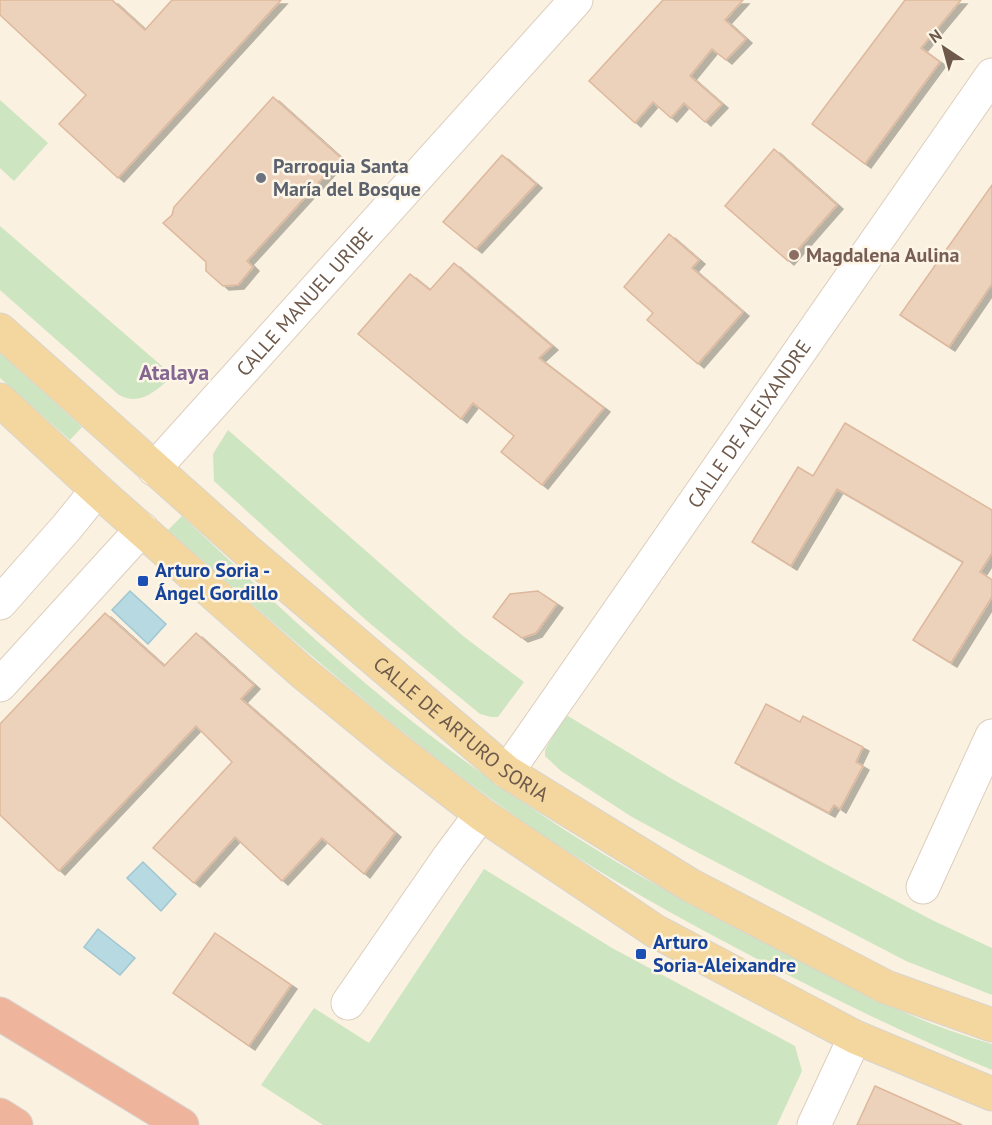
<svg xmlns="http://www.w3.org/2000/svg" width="992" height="1125" viewBox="0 0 992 1125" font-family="'PT Sans',sans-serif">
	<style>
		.green { fill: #cee5c1 }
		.water { fill: #b7d9e1; stroke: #9fc7d2; stroke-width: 1.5 }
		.building { fill: #ecd1bb; stroke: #deb89c; stroke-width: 1.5; filter: url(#shadow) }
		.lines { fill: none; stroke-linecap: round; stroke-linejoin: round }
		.minor-casing { stroke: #ddcebd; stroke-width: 35 }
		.major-casing { stroke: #d9d4d0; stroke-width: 35 }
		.highway-casing { stroke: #d9d4d0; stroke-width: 35 }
		.minor { stroke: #fff; stroke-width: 33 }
		.major { stroke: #f3d79e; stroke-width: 33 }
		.highway { stroke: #efb59c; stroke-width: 33 }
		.worship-dot { fill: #6b7280; stroke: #fdf5e6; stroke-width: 2 }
		.education-dot { fill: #8d6e63; stroke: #fdf5e6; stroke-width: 2 }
		.transit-dot { fill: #1a4fb4; stroke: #fdf5e6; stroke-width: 2 }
		.labels { text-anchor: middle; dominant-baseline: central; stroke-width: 5; stroke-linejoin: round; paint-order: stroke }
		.worship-label { font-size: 20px; font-weight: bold; fill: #5b616d; stroke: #fdf5e6; text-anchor: start }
		.education-label { font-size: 20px; font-weight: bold; fill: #785e54; stroke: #fdf5e6; text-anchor: start }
		.street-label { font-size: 20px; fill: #6e594a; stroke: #fdf5e6 }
		.transit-label { font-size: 20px; font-weight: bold; fill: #164399; stroke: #fdf5e6; text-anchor: start }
		.quarter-label { font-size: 22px; font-weight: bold; fill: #846691; stroke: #fdf5e6 }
	</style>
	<defs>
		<filter id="shadow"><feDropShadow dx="6" dy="4" stdDeviation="0" flood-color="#0004"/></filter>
	</defs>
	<rect width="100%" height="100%" fill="#faf1e0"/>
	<g class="green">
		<path d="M0 100 48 143 14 181 0 168Z"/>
		<path d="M0 226 163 367 169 379C155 392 139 406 119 395L0 290Z"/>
		<path d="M0 353 82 427 70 440 0 378Z"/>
		<path d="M228 430 463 636 524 682 498 717H491L480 714 367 621 214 481 213 454Z"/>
		<path d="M182 516C264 592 345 671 435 739 507 793 582 844 660 887 695 906 730 924 764 942 838 981 912 1022 992 1044V1070C900 1032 811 988 723 941 652 903 583 864 518 818 394 732 282 630 168 530Z"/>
		<path d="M568 716 672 779 822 862 932 920 992 948V995L906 961 691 849 632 817 561 771 545 756V750L563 718Z"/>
		<path d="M484 869 612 948 795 1046 802 1071 777 1125H323L261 1085 314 1008 369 1043Z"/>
	</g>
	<g class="water">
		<path d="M130 591 166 624 148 644 112 610Z"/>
		<path d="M143 862 176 894 161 911 127 878Z"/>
		<path d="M98 929 135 958 120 975 84 947Z"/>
	</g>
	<g class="building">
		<path d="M0 0H112L145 30 172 0H281L118 178 59 124 86 95 0 15Z"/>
		<path d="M663 0H743L725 20 746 39 726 60 712 49 690 76 722 104 705 122 684 103 671 118 653 102 635 123 589 81Z"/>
		<path d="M905 0H961L921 48 940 62 865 164 812 124Z"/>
		<path d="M273 97 341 158 247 261 253 267 238 285 223 286 206 271V262L163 223 172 215 174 207Z"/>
		<path d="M774 149 837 205 788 261 725 206Z"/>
		<path d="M502 155 536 184 476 249 443 222Z"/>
		<path d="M992 185V284L949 347 900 315Z"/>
		<path d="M669 234 699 260 692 268 743 312 698 364 647 320 653 313 624 287Z"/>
		<path d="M454 263 552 346 539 358 604 408 542 485 501 452 514 436 473 403 461 419 358 334 410 274 430 290Z"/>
		<path d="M845 423 992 510V553L980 572 992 580V597L951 663 913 640 963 562 837 489 791 566 752 542 798 467 813 476Z"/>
		<path d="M538 591 557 604 536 633 522 638 493 617 510 594Z"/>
		<path d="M105 613 164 666 196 633 254 685 241 699 395 833 364 874 322 838 282 881 235 837 194 883 153 848 232 762 196 726 59 871 0 815V724Z"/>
		<path d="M766 704 800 722 803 716 863 747 856 762 863 766 840 809 834 805 829 813 735 763Z"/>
		<path d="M215 933 291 985 249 1046 173 993Z"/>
		<path d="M875 1086 962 1125H857Z"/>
	</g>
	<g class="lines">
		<defs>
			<g id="minor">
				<path id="s1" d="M154 469 576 0"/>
				<path d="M0 603 67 527 97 490"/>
				<path d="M0 685 142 529"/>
				<path id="s2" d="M507 772 992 75"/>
				<path d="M923 887 992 736"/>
				<path d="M348 1003 449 857 481 814"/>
				<path d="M814 1125 855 1037"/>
			</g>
			<g id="major">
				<path id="s3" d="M0 330 245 549 507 772 690 885 886 987 992 1025"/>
				<path d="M0 400 97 490 302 672 396 749 481 814 655 931 855 1037 992 1094"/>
			</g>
			<g id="highway">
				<path d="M0 1014 182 1125"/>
				<path d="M0 1115 16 1125"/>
			</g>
		</defs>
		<use href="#minor" class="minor-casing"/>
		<use href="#major" class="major-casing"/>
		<use href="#highway" class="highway-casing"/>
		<use href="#minor" class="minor"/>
		<use href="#major" class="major"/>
		<use href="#highway" class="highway"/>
	</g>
	<circle class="worship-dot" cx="261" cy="178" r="6"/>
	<circle class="education-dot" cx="794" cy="255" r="6"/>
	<g class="transit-dot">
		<rect x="137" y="575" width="12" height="12" rx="3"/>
		<rect x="635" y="948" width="12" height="12" rx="3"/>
	</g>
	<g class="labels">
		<g class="worship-label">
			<text x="273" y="166">Parroquia Santa<tspan x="273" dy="23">María del Bosque</tspan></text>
		</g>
		<g class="education-label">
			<text x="806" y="255">Magdalena Aulina</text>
		</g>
		<g class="street-label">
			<text stroke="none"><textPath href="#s1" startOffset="225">CALLE MANUEL URIBE</textPath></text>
			<text stroke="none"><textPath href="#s2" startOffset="424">CALLE DE ALEIXANDRE</textPath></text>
			<text stroke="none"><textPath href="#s3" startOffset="610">CALLE DE ARTURO SORIA</textPath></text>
		</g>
		<g class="transit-label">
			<text x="155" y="570">Arturo Soria -<tspan x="155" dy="23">Ángel Gordillo</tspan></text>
			<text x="653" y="942">Arturo<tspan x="653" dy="23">Soria-Aleixandre</tspan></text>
		</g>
		<g class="quarter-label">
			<text x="174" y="372">Atalaya</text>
		</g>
	</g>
	<g transform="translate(944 48) rotate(324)" stroke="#fdf5e6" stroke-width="4.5" paint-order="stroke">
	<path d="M0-4.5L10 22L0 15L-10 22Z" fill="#6e594a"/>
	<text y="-9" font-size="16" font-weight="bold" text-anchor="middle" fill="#6e594a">N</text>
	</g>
</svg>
